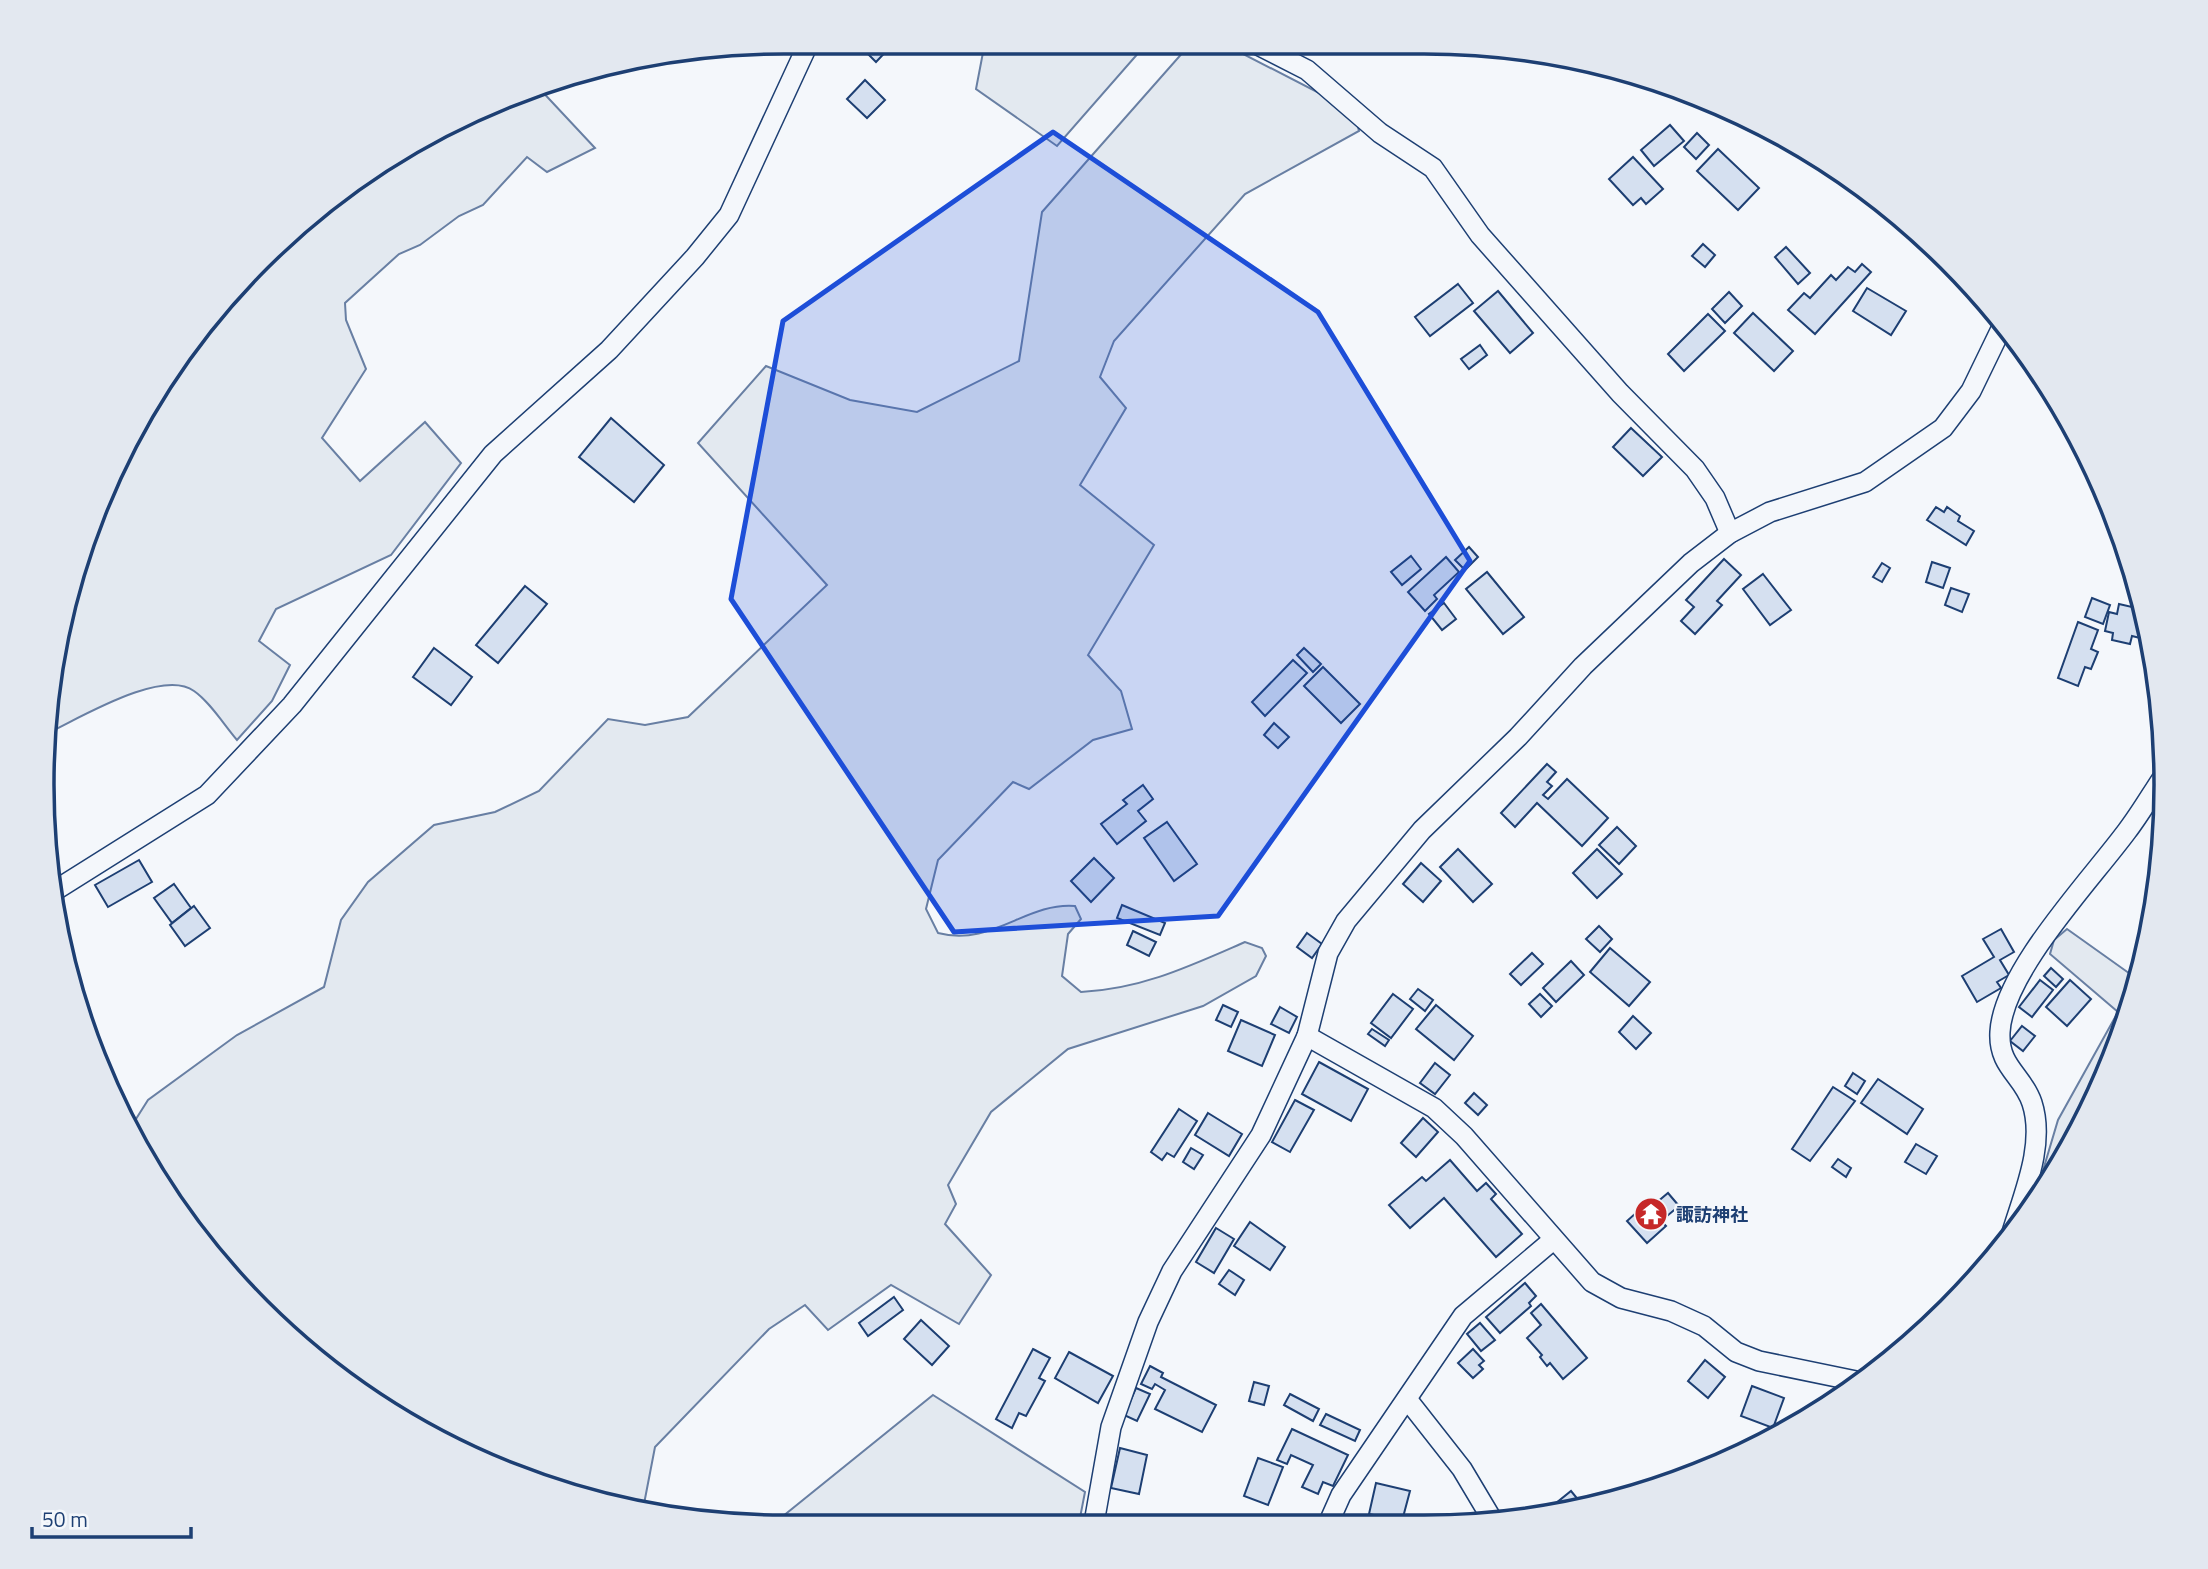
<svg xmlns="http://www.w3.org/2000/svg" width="2208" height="1569" viewBox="0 0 2208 1569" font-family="'Titillium Web','Noto Sans JP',sans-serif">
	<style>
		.green { fill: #e3e9f0; stroke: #687fa3; stroke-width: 2 }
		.building { fill: #d5e0f0; stroke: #1d3f73; stroke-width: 2 }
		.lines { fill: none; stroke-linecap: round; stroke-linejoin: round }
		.street-casing { stroke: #1d3f73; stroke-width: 22 }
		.street { stroke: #f4f7fb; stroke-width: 19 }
		.marked { fill: #1d4ed8; fill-opacity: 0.2; stroke: #1d4ed8; stroke-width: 5; stroke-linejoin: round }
		.labels { text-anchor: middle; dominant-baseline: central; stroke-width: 5; stroke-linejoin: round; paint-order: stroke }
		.poi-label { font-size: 18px; font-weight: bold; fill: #1d3f73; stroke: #f4f7fb; text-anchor: start }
		.rim { fill: none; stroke: #1d3f73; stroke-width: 3.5 }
	</style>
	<rect width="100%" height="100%" fill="#f4f7fb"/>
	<g class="green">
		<path d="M985 42H1148L1057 146 976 89Z"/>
		<path d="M1192 42H1220L1354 111 1359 131 1245 194 1114 341 1100 377 1126 408 1080 485 1154 545 1088 655 1121 691 1132 729 1093 740 1029 789 1013 782 938 860 926 909 938 933C992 947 1026 902 1075 906L1081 919 1068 934 1062 976 1081 992C1142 989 1190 966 1245 942L1262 948 1266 956 1256 976 1203 1006 1068 1049 991 1112 948 1185 956 1204 945 1224 991 1275 959 1324 891 1285 828 1330 805 1305 769 1329 655 1447 644 1504 651 1511 593 1502 456 1450 332 1373 226 1274 142 1156 129 1130 148 1100 237 1035 324 987 341 920 368 882 434 825 495 812 539 791 608 719 645 725 688 717 827 585 698 443 766 366 850 400 917 412 1019 361 1042 212Z"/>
		<path d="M537 86 595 148 547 172 527 157 483 205 459 216 420 245 399 254 345 303 346 320 366 369 322 438 360 481 425 422 461 463 391 555 276 609 259 641 290 665 272 701 237 740C224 725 210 702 194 691 162 668 80 718 48 733V687L67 592 118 456 226 295 372 167 500 99Z"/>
		<path d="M2067 929 2133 976 2141 974 2089 1113 2033 1204 2058 1120 2118 1012 2050 954 2054 940Z"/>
		<path d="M933 1395 1085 1492 1079 1523 772 1525Z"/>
	</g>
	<g class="building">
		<path d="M861 42H893L894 43 876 62 864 50 867 47Z"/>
		<path d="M865 80 885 100 867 118 847 99Z"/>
		<path d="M1670 125 1684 141 1654 166 1641 150Z"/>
		<path d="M1697 133 1709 145 1696 159 1684 147Z"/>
		<path d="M1718 149 1759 188 1738 210 1697 171Z"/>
		<path d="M1633 157 1663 189 1646 204 1641 198 1633 205 1609 179Z"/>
		<path d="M1703 244 1715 255 1705 267 1692 256Z"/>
		<path d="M1786 247 1810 273 1798 284 1775 257Z"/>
		<path d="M1862 264 1871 272 1815 334 1788 310 1804 293 1810 298 1831 275 1836 280 1848 267 1855 272Z"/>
		<path d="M1458 284 1473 303 1430 336 1415 317Z"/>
		<path d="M1867 288 1906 311 1891 335 1853 311Z"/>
		<path d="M1498 291 1533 333 1510 353 1474 311Z"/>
		<path d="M1729 292 1742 306 1725 323 1712 309Z"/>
		<path d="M1753 313 1793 351 1774 371 1734 333Z"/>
		<path d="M1708 314 1725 331 1684 371 1668 354Z"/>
		<path d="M1480 345 1487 355 1469 369 1461 359Z"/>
		<path d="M611 418 664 465 634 502 579 457Z"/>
		<path d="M1631 428 1662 457 1643 476 1613 447Z"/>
		<path d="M1936 507 1944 512 1947 507 1960 516 1958 521 1974 531 1966 545 1927 520Z"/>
		<path d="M1469 547 1478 557 1465 570 1455 560Z"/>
		<path d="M1411 556 1421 569 1402 585 1391 572Z"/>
		<path d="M1446 557 1459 572 1434 595 1437 599 1425 611 1408 592Z"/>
		<path d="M1724 559 1741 575 1717 601 1722 605 1695 634 1681 621 1694 607 1686 600Z"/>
		<path d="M1932 562 1950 568 1943 588 1926 582Z"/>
		<path d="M1882 563 1890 568 1882 582 1873 577Z"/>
		<path d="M1487 572 1524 617 1503 634 1466 589Z"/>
		<path d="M1763 574 1791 610 1770 625 1743 589Z"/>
		<path d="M525 586 547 604 498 663 476 645Z"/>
		<path d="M1951 588 1969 594 1962 612 1945 605Z"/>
		<path d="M2092 598 2110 605 2103 624 2085 617Z"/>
		<path d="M1444 603 1456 619 1442 630 1429 614Z"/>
		<path d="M2119 604 2141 609 2148 640 2132 636 2130 644 2112 640 2113 633 2105 631 2109 612 2117 614Z"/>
		<path d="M2078 622 2098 630 2091 649 2098 652 2091 669 2085 667 2078 686 2058 678Z"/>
		<path d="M434 648 472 677 451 705 413 677Z"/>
		<path d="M1304 648 1321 664 1313 672 1297 655Z"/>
		<path d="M1293 660 1307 673 1265 716 1252 702Z"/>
		<path d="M1323 667 1360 704 1341 723 1304 686Z"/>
		<path d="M1274 723 1289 737 1278 748 1264 735Z"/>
		<path d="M1547 764 1556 772 1547 782 1552 786 1543 795 1548 799 1567 779 1608 818 1582 846 1537 803 1515 827 1501 813Z"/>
		<path d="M1143 785 1153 799 1138 811 1146 821 1117 844 1101 824 1127 804 1123 800Z"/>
		<path d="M1167 822 1197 864 1174 881 1144 838Z"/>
		<path d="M1617 827 1636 846 1619 864 1599 845Z"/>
		<path d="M1458 849 1492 884 1473 902 1440 867Z"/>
		<path d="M1597 849 1622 874 1597 898 1573 873Z"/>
		<path d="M1094 858 1114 878 1091 902 1071 881Z"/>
		<path d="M139 860 152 882 108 907 95 885Z"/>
		<path d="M1421 863 1441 881 1423 902 1403 884Z"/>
		<path d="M174 884 191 908 172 923 154 898Z"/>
		<path d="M1122 905 1165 923 1160 935 1117 918Z"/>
		<path d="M194 906 210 928 185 946 170 925Z"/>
		<path d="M1599 926 1612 939 1600 952 1586 939Z"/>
		<path d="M2001 929 2014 952 2000 960 2009 975 1997 982 2001 988 1977 1002 1962 976 1994 957 1983 939Z"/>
		<path d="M1133 931 1156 942 1149 956 1127 945Z"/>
		<path d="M1307 933 1322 944 1312 958 1297 947Z"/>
		<path d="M1610 948 1650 982 1629 1006 1590 972Z"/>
		<path d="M1532 953 1543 964 1521 985 1510 974Z"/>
		<path d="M1571 961 1584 975 1556 1002 1543 988Z"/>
		<path d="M2051 968 2063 979 2056 987 2044 976Z"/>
		<path d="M2040 980 2053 990 2032 1017 2019 1007Z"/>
		<path d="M2070 980 2091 999 2067 1026 2046 1007Z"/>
		<path d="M1418 989 1433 1000 1425 1011 1410 999Z"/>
		<path d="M1393 994 1413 1009 1391 1038 1371 1023Z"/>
		<path d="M1540 994 1552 1006 1541 1017 1529 1004Z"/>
		<path d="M1223 1005 1238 1012 1231 1027 1216 1020Z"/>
		<path d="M1436 1005 1473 1036 1454 1060 1416 1029Z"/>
		<path d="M1280 1007 1297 1017 1289 1033 1271 1024Z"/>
		<path d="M1633 1016 1651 1033 1636 1049 1619 1032Z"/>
		<path d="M1241 1020 1275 1035 1262 1066 1228 1051Z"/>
		<path d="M2022 1026 2035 1036 2023 1051 2010 1041Z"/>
		<path d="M1372 1029 1389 1040 1385 1046 1368 1034Z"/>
		<path d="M1319 1062 1368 1089 1351 1121 1302 1094Z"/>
		<path d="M1435 1063 1450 1075 1435 1094 1420 1083Z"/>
		<path d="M1853 1073 1865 1081 1857 1094 1845 1086Z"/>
		<path d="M1878 1079 1923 1109 1907 1134 1861 1103Z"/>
		<path d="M1833 1087 1855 1101 1810 1161 1792 1149Z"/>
		<path d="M1474 1093 1487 1105 1478 1115 1465 1103Z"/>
		<path d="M1295 1100 1314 1110 1290 1152 1272 1142Z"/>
		<path d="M1179 1109 1197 1121 1174 1157 1167 1153 1162 1160 1151 1152Z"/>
		<path d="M1208 1113 1242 1134 1229 1156 1195 1135Z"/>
		<path d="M1423 1118 1438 1132 1416 1157 1401 1143Z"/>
		<path d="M1916 1144 1937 1156 1926 1174 1905 1162Z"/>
		<path d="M1191 1148 1203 1155 1194 1169 1183 1162Z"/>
		<path d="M1838 1159 1851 1168 1846 1177 1832 1167Z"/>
		<path d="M1450 1160 1477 1191 1486 1183 1496 1194 1491 1199 1522 1234 1496 1257 1444 1198 1410 1228 1389 1205 1422 1177 1426 1181Z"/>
		<path d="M1668 1193 1679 1206 1661 1221 1666 1226 1647 1243 1627 1221 1647 1203 1650 1208Z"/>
		<path d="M1250 1222 1285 1247 1270 1270 1234 1246Z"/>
		<path d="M1216 1228 1234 1239 1214 1273 1196 1262Z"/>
		<path d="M1229 1270 1244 1280 1235 1295 1219 1284Z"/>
		<path d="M1525 1283 1536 1296 1529 1303 1531 1306 1500 1333 1486 1317Z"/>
		<path d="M894 1297 903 1310 868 1336 859 1323Z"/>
		<path d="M1541 1304 1587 1358 1563 1379 1550 1363 1547 1366 1540 1357 1542 1355 1527 1338 1541 1325 1531 1313Z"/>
		<path d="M921 1320 949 1346 932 1365 904 1339Z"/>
		<path d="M1480 1323 1495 1340 1481 1351 1467 1334Z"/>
		<path d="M1033 1349 1050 1358 1039 1378 1045 1381 1026 1416 1019 1413 1012 1428 996 1419Z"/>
		<path d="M1473 1349 1484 1361 1479 1365 1483 1369 1473 1378 1458 1363Z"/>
		<path d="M1069 1352 1113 1376 1098 1403 1055 1378Z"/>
		<path d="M1705 1360 1725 1377 1708 1398 1688 1381Z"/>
		<path d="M1150 1366 1163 1373 1161 1377 1216 1405 1202 1432 1155 1409 1165 1390 1155 1384 1152 1389 1141 1384Z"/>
		<path d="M1254 1382 1269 1386 1264 1405 1249 1401Z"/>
		<path d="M1752 1386 1784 1398 1773 1428 1741 1416Z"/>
		<path d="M1136 1388 1150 1394 1137 1421 1124 1415Z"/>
		<path d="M1290 1394 1319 1409 1313 1421 1284 1405Z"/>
		<path d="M1326 1414 1360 1430 1355 1441 1320 1425Z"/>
		<path d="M1292 1429 1348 1455 1333 1486 1323 1482 1318 1494 1302 1487 1313 1465 1291 1455 1287 1464 1277 1460Z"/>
		<path d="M1120 1448 1147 1455 1139 1494 1111 1488Z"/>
		<path d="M1258 1458 1283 1467 1268 1505 1244 1496Z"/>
		<path d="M1376 1483 1410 1491 1402 1521 1369 1514Z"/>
		<path d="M1571 1491 1585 1508 1555 1514 1550 1508Z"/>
	</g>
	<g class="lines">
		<defs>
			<g id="street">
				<path d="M1252 42 1307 70 1380 133 1433 168 1480 235 1620 393 1695 469 1715 498 1730 533"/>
				<path d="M51 893 207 795 292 705 493 454 609 350 695 257 729 215 809 42"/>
				<path d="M1307 1036 1434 1108 1464 1136 1592 1282 1621 1298 1671 1311 1704 1326 1736 1352 1759 1361 1856 1381"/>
				<path d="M2010 1239C2022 1197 2046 1146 2032 1103 2023 1075 1998 1067 2000 1032 2003 972 2090 881 2127 831 2140 814 2151 795 2163 777"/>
				<path d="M1407 1399 1462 1469 1493 1521"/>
				<path d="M1329 1522 1341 1495 1463 1316 1553 1240"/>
				<path d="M1094 1523 1111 1427 1148 1322 1172 1271 1261 1135 1307 1036 1328 953 1346 921 1422 830 1518 737 1583 666 1691 563 1730 533 1770 512 1865 482 1943 428 1971 391 2003 325"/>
			</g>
		</defs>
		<use href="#street" class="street-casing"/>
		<use href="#street" class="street"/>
	</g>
	<path class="marked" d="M1053 132 1318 312 1470 561 1218 916 954 932 731 599 783 321Z"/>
	<defs>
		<symbol id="temple-disc" viewBox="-11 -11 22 22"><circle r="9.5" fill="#c62828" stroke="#f4f7fb"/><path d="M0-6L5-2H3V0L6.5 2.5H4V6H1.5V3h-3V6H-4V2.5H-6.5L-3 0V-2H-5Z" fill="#fff"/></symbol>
	</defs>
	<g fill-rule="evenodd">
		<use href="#temple-disc" x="1632" y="1195" width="38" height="38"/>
	</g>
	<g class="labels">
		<g class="poi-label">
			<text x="1676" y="1214">諏訪神社</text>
		</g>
	</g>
	<path d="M0 0H2208V1569H0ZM784 54H1424A730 730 0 0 1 2154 784V785A730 730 0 0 1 1424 1515H784A730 730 0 0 1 54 785V784A730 730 0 0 1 784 54Z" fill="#e3e8f0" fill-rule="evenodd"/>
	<path class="rim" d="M784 54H1424A730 730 0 0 1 2154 784V785A730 730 0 0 1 1424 1515H784A730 730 0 0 1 54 785V784A730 730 0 0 1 784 54Z"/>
	<path d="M32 1527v10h159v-10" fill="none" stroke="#1d3f73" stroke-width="3.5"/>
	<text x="42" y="1527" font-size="21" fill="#1d3f73" stroke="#f4f7fb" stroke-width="5" paint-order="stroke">50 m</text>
</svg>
